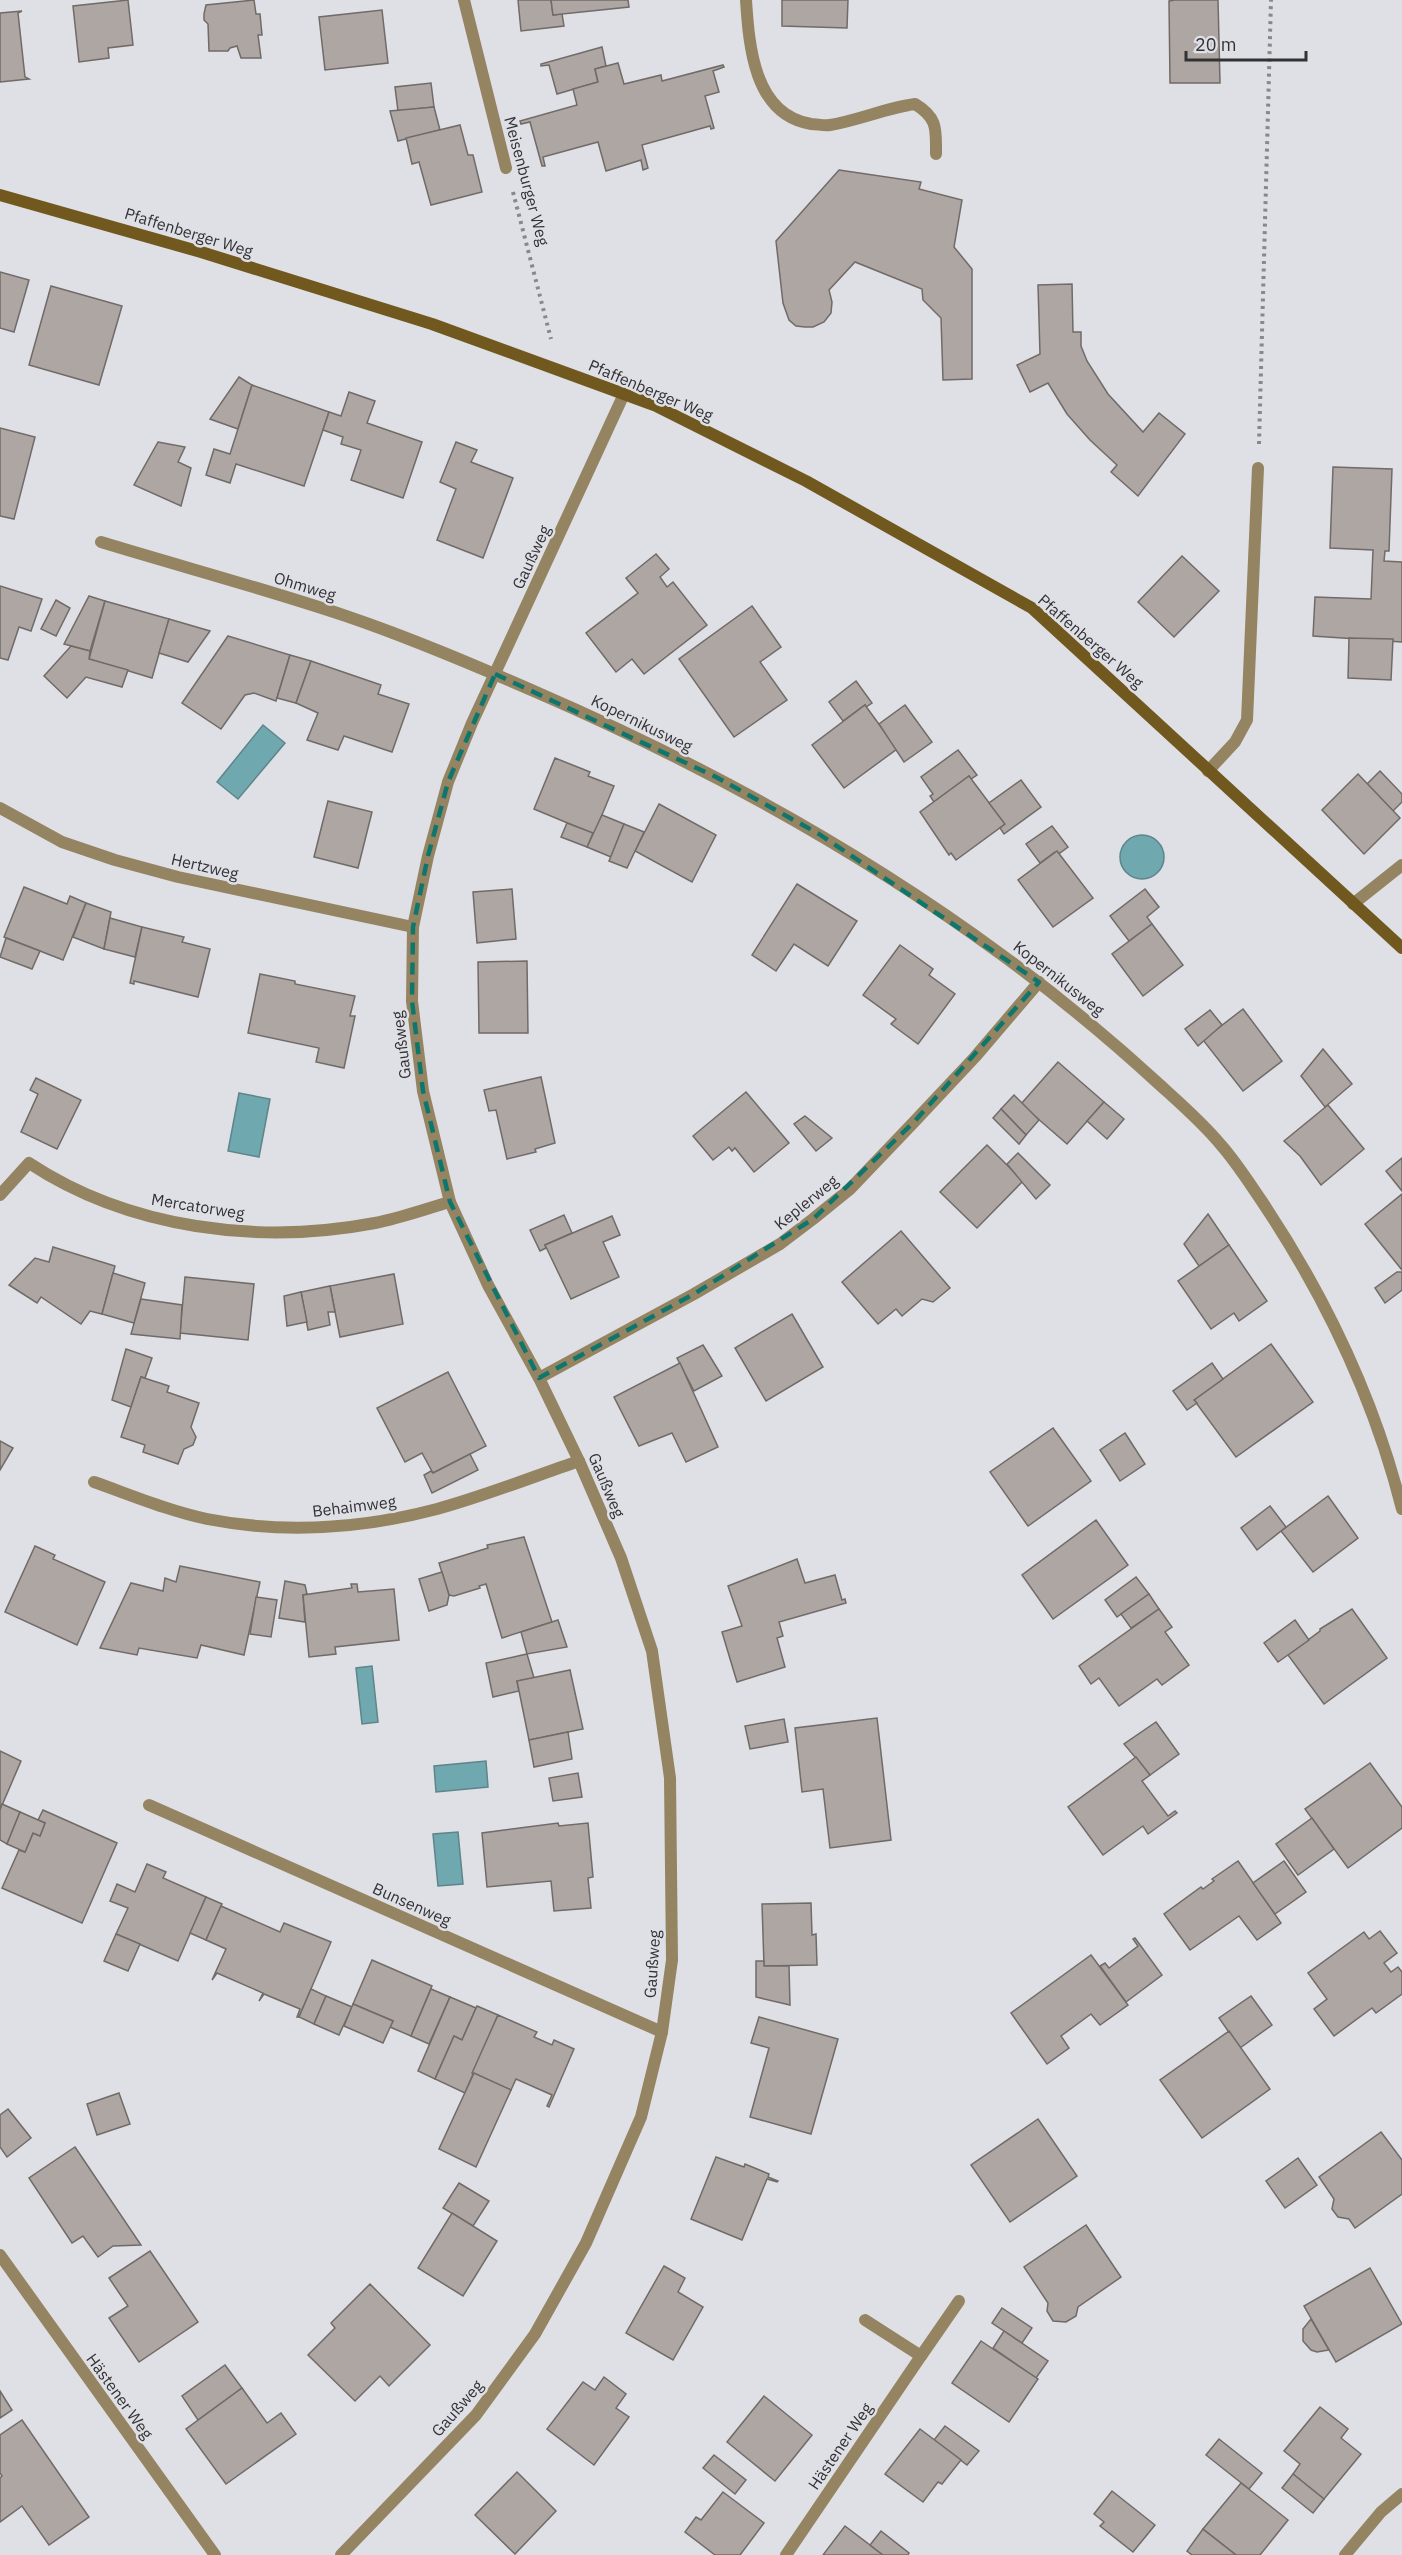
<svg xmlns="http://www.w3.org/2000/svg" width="1402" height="2555" viewBox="0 0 1402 2555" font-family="'IBM Plex Sans',sans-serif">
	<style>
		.water { fill: #6fa8af; stroke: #5d858a; stroke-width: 1.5 }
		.building { fill: #ada6a2; stroke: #716b67; stroke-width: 1.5 }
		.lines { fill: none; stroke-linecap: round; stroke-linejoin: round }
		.path { stroke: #87878c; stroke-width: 4; stroke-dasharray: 3 4.5; stroke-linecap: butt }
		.lane { stroke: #958461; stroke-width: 12 }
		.street { stroke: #958461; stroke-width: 12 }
		.secondary { stroke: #71581e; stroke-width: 12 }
		.marked { fill: none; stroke: #0f766e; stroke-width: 4.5; stroke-dasharray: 12 8; stroke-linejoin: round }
		.labels { text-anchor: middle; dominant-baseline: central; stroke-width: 5; stroke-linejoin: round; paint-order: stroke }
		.street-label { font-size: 16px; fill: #323235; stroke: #dfdfe6 }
	</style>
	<rect width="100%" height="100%" fill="#dfdfe6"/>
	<g class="water">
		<path d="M263 725 285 743 238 799 217 782Z"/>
		<circle cx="1142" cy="857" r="22"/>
		<path d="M239 1093 270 1099 259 1157 228 1151Z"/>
		<path d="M372 1666 378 1722 362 1724 356 1668Z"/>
		<path d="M486 1761 488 1787 436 1792 434 1766Z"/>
		<path d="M458 1832 463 1884 438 1886 433 1834Z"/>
	</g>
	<g class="building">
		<path d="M128 0 133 45 108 48 109 58 79 62 73 6Z"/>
		<path d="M254 0 256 14H260L262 35H258L261 58H241L237 46 230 48 228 51H209L208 24 204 20V14L206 5Z"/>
		<path d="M518 0H551L553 15 562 14 564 26 521 31Z"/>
		<path d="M551 0H628L629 7 553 15Z"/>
		<path d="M782 0H848L847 28 782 26Z"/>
		<path d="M1175 0H1218L1220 83H1170L1169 1Z"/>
		<path d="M382 10 388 63 325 70 319 17Z"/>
		<path d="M22 11 18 13 25 77 29 79 0 82V13Z"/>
		<path d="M602 47 606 66 595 69 598 82 557 94 549 65 541 66V64Z"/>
		<path d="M618 63 624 84 661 75 662 81 723 65 724 67 713 71 719 92 705 96 714 128 711 129 710 126 642 145 648 168 643 170 641 160 606 171 598 142 543 157 545 166H542L530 122 521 124 520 121 577 105 573 89 598 82 595 69Z"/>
		<path d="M431 83 434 107 398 111 395 87Z"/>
		<path d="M434 107 440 130 398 141 390 111Z"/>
		<path d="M460 125 468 155H473L482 192 431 205 419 162 412 164 406 138Z"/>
		<path d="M839 170 921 182 919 189 962 200 954 247 972 269V379L943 380 941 318 923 300 922 289 855 262 829 290 832 302 831 313 824 322 813 327H805L796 326 789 320 783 303 776 241Z"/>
		<path d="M0 272 29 280 14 332 0 328Z"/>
		<path d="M1072 284 1073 332H1081V346L1087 361 1108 394 1143 432 1159 413 1185 434 1138 496 1111 472 1117 465 1090 440 1067 414 1048 383 1030 392 1017 365 1040 354 1038 285Z"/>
		<path d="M51 286 122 306 99 385 29 365Z"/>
		<path d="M239 377 252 385 238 429 210 419Z"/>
		<path d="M252 385 329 412 304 486 236 464 230 483 206 475 214 449 230 454Z"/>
		<path d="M349 392 375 401 367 423 422 442 403 498 351 480 361 450 341 444 343 437 323 430 329 412 341 416Z"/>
		<path d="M0 428 35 437 14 519 0 516Z"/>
		<path d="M158 442 185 447 178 462 191 468 181 506 134 485Z"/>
		<path d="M456 442 477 450 471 462 513 478 483 558 437 540 456 489 440 482Z"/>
		<path d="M1333 467 1392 469 1389 551H1385L1384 561 1402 562V642L1313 636 1315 597 1371 599 1373 550 1330 548Z"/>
		<path d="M656 554 669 569 660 577 667 587 673 582 707 625 644 674 632 659 616 672 586 633 638 593 626 578Z"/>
		<path d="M1182 556 1219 591 1174 637 1138 602Z"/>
		<path d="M0 586 42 599 31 631 19 627 8 660 0 658Z"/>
		<path d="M89 596 105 601 90 651 64 644Z"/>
		<path d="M56 600 70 608 56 636 41 629Z"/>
		<path d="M105 601 169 619 152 678 89 659Z"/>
		<path d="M752 606 781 647 760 662 787 700 734 737 679 659Z"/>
		<path d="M169 619 210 631 188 662 159 653Z"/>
		<path d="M228 636 290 655 276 701 254 693 245 695 221 729 182 703Z"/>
		<path d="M1349 638 1393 639 1391 680 1348 678Z"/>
		<path d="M71 646 90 651 89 659 128 670 122 687 86 677 67 698 44 676Z"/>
		<path d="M290 655 311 661 296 703 277 698Z"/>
		<path d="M311 661 381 685 378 694 409 704 392 752 344 736 338 750 307 740 318 713 296 703Z"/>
		<path d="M856 681 872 703 866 707 865 705 843 721 829 702Z"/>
		<path d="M865 705 897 749 844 788 812 745Z"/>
		<path d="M905 705 932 742 904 762 879 724Z"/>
		<path d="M958 750 977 775 971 779 969 776 934 802 930 796 933 794 921 777Z"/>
		<path d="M555 758 590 772 588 776 614 786 594 834 534 809Z"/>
		<path d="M1380 771 1402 794V802L1393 811 1367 784Z"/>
		<path d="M1358 774 1400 818 1364 854 1322 810Z"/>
		<path d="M969 776 1005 824 956 860 951 853 949 855 920 812Z"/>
		<path d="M1021 780 1041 807 1004 834 1000 828 1005 824 989 803Z"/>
		<path d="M328 801 372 812 358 868 314 857Z"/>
		<path d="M659 804 716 835 692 882 635 851Z"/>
		<path d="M602 815 624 824 611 857 587 847Z"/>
		<path d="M567 823 593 833 587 847 561 837Z"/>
		<path d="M624 824 644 832 627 868 609 861Z"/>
		<path d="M1052 826 1068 847 1060 853 1055 852 1040 863 1026 844Z"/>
		<path d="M1057 851 1093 898 1053 927 1018 880Z"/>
		<path d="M797 884 857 921 828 966 794 944 776 971 752 955Z"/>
		<path d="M24 887 67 904 70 896 86 903 63 960 4 937Z"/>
		<path d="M512 889 516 939 477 943 473 892Z"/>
		<path d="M1145 889 1159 907 1147 917 1152 924 1129 941 1110 916Z"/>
		<path d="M86 903 111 912 104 949 73 937Z"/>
		<path d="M110 918 142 927 135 957 104 949Z"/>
		<path d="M1152 924 1183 965 1143 996 1112 954Z"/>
		<path d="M142 927 184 937 182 942 210 949 198 997 134 981V984L130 983Z"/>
		<path d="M6 938 40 951 32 969 0 957Z"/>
		<path d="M900 945 933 969 929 975 955 994 918 1044 891 1024 896 1019 863 995Z"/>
		<path d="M527 961 528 1033H479L478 962Z"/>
		<path d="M260 974 295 981V984L355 996 350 1016H355L344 1068 316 1062 319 1048 248 1033Z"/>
		<path d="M1243 1009 1282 1061 1243 1091 1203 1040Z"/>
		<path d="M1210 1010 1222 1025 1198 1046 1185 1029Z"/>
		<path d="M1323 1049 1352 1084 1325 1107 1301 1076Z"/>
		<path d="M1058 1062 1104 1102 1067 1144 1021 1104Z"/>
		<path d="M541 1077 555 1143 535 1149 536 1152 507 1159 496 1110 489 1111 484 1090Z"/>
		<path d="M36 1078 81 1100 57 1149 21 1132 38 1094 30 1090Z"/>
		<path d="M746 1092 789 1143 754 1172 735 1148 732 1151 729 1147 713 1160 693 1136Z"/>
		<path d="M1014 1095 1039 1120 1026 1135 1001 1109Z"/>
		<path d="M1104 1102 1124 1119 1107 1139 1087 1121Z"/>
		<path d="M1328 1105 1364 1149 1321 1185 1300 1156 1284 1141Z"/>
		<path d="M1001 1109 1026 1135 1019 1144 993 1118Z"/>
		<path d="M805 1116 832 1138 816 1151 794 1124Z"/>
		<path d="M987 1145 1023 1181 977 1228 940 1192Z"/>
		<path d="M1018 1153 1050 1185 1036 1199 1007 1164Z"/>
		<path d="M1402 1158V1191L1386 1171Z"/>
		<path d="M1402 1194V1270L1365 1224Z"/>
		<path d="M1208 1214 1229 1245 1199 1266 1184 1244Z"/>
		<path d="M564 1215 572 1233 545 1245 546 1248 540 1251 530 1230Z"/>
		<path d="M612 1216 620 1235 603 1242 619 1277 571 1299 545 1245Z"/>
		<path d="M901 1231 950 1288 933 1302 922 1299 902 1316 896 1309 878 1324 842 1282Z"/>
		<path d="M1229 1245 1267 1301 1239 1321 1234 1313 1211 1329 1178 1281Z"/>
		<path d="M53 1247 115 1266 102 1314 90 1311 81 1324 41 1297 37 1303 9 1285 35 1258 49 1262Z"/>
		<path d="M1397 1272H1402V1290L1385 1303 1375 1288Z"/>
		<path d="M113 1273 145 1283 134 1323 102 1314Z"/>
		<path d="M394 1274 403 1324 340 1337 330 1286Z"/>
		<path d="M185 1277 254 1284 248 1340 180 1333Z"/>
		<path d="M330 1286 335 1312H328L330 1325 308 1330 301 1292Z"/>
		<path d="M301 1292 307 1322 287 1326 284 1296Z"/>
		<path d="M141 1299 182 1305 180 1339 131 1334Z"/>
		<path d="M792 1314 823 1367 766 1401 735 1348Z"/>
		<path d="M1271 1344 1313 1402 1236 1457 1194 1400Z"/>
		<path d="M703 1345 722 1376 694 1391 677 1358Z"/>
		<path d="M126 1349 152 1358 145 1378 141 1377 131 1407 112 1400Z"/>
		<path d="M680 1363 718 1447 686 1462 672 1433 639 1446 614 1397Z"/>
		<path d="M1212 1363 1223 1379 1194 1400 1197 1403 1187 1410 1173 1391Z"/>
		<path d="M448 1372 486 1446 433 1473 422 1453 405 1462 377 1408Z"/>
		<path d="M141 1377 169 1386 167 1392 199 1403 191 1427 196 1437 193 1445 184 1449 178 1464 143 1452 145 1445 121 1437Z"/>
		<path d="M1053 1428 1091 1481 1028 1526 990 1472Z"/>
		<path d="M1125 1433 1145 1464 1120 1481 1100 1450Z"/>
		<path d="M0 1441 13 1448 0 1470Z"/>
		<path d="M470 1454 478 1470 432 1493 424 1475 431 1471 433 1473Z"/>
		<path d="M1328 1496 1358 1538 1313 1572 1281 1531Z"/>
		<path d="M1270 1506 1286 1527 1257 1550 1241 1528Z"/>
		<path d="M1096 1520 1128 1565 1053 1619 1022 1575Z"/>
		<path d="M524 1537 552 1622 502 1638 486 1584 479 1586 480 1588 454 1596 449 1595 439 1563 488 1548 487 1545Z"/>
		<path d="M35 1546 55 1555 53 1559 105 1582 77 1645 5 1612Z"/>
		<path d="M797 1559 805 1583 835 1575 842 1600 845 1599 846 1603 779 1622 783 1636 777 1638 785 1667 737 1682 722 1632 742 1626 728 1586Z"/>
		<path d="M180 1566 260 1582 244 1655 201 1645 197 1658 139 1648 137 1655 100 1648 131 1583 163 1591 165 1578 176 1582Z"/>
		<path d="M442 1572 449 1595 447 1605 429 1611 419 1579Z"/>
		<path d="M1136 1577 1149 1594 1117 1617 1105 1600Z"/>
		<path d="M285 1581 305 1585 307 1594 303 1595 305 1622 279 1618Z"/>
		<path d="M351 1584H357L358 1592 394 1589 399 1640 335 1647 336 1654 309 1657 303 1595 352 1588Z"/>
		<path d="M1149 1594 1159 1609 1131 1628 1121 1614Z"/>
		<path d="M256 1597 277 1600 271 1637 250 1634Z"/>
		<path d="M1159 1609 1172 1627 1165 1632 1189 1665 1162 1685 1157 1679 1119 1706 1099 1678 1091 1684 1079 1666Z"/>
		<path d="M1352 1609 1387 1658 1324 1704 1288 1655 1320 1631V1629Z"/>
		<path d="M558 1620 567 1647 527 1654 521 1632Z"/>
		<path d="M1295 1620 1309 1640 1278 1662 1264 1643Z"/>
		<path d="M527 1654 534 1678 517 1681 519 1691 493 1697 486 1663Z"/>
		<path d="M570 1670 583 1729 529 1740 517 1681Z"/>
		<path d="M877 1718 891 1840 830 1848 823 1789 802 1792 795 1728Z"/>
		<path d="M784 1719 788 1742 750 1749 745 1726Z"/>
		<path d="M1156 1722 1179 1754 1150 1775 1124 1744Z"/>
		<path d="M568 1732 572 1759 534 1767 529 1740Z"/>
		<path d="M0 1751 21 1761 0 1810Z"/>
		<path d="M1136 1757 1150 1775 1142 1781 1168 1816 1175 1811 1177 1813 1148 1834 1143 1826 1103 1855 1068 1807Z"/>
		<path d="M1370 1763 1402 1807V1828L1348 1868 1305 1809Z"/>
		<path d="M578 1773 582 1797 553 1801 549 1778Z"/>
		<path d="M2 1804 20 1812 7 1844 0 1840V1810Z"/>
		<path d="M43 1810 117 1843 82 1923 2 1888 19 1850 25 1852 33 1833 40 1836 45 1823 38 1820Z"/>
		<path d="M20 1812 45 1823 40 1836 33 1833 25 1852 7 1844Z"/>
		<path d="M1312 1818 1334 1849 1298 1875 1276 1844Z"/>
		<path d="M558 1823 559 1826 588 1823 593 1877 588 1878 591 1908 554 1911 551 1881 487 1887 482 1833Z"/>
		<path d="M1238 1861 1281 1923 1257 1940 1239 1916 1190 1950 1164 1914 1201 1887 1203 1889 1214 1881 1212 1879Z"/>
		<path d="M1284 1861 1306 1892 1275 1914 1253 1883Z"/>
		<path d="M147 1864 166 1872 163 1878 206 1897 178 1961 116 1934 128 1908 110 1901 117 1884 135 1892Z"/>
		<path d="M206 1897 222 1904 206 1940 190 1933Z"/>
		<path d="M811 1903 812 1935 816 1934 817 1965 764 1966 762 1904Z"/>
		<path d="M221 1906 280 1932 284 1923 331 1942 299 2017H297L300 2009 264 1994 259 2001 263 1993 217 1973 212 1980 226 1949 206 1940Z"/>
		<path d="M1380 1931 1397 1953 1384 1963 1391 1972 1398 1967 1402 1972V1994L1376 2013 1372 2008 1334 2036 1314 2009 1327 1999 1308 1973 1364 1932 1369 1939Z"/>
		<path d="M116 1934 140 1944 128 1971 104 1961Z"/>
		<path d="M1135 1938 1162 1975 1126 2002 1100 1966 1105 1963 1109 1968 1138 1946 1133 1939Z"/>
		<path d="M1091 1955 1128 2005 1100 2025 1091 2014 1061 2036 1069 2048 1047 2064 1011 2013Z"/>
		<path d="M372 1960 432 1986 411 2036 390 2027 393 2021 353 2004Z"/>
		<path d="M756 1961H764V1966H789L790 2005 756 1997Z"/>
		<path d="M311 1989 326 1996 314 2024 299 2017Z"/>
		<path d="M431 1989 450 1997 429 2044 411 2036Z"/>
		<path d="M326 1996 352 2007 339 2035 314 2024Z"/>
		<path d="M1251 1996 1272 2025 1240 2048 1219 2018Z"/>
		<path d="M450 1997 476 2008 462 2040 454 2036 435 2079 418 2071Z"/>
		<path d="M353 2004 393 2021 383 2043 344 2026Z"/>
		<path d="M477 2006 498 2015 465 2093 435 2079 454 2036 462 2040Z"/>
		<path d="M498 2015 537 2032 534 2037 552 2045 554 2040 574 2049 549 2107 547 2106 552 2095 516 2079 511 2090 472 2073Z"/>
		<path d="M759 2017 838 2039 811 2134 750 2117 769 2048 751 2043Z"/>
		<path d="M1229 2031 1270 2089 1202 2138 1160 2080Z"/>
		<path d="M474 2073 511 2090 476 2167 439 2149Z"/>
		<path d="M119 2093 130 2124 97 2135 87 2104Z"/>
		<path d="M8 2109 31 2138 7 2157 0 2147V2115Z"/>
		<path d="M1038 2119 1077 2176 1010 2222 971 2165Z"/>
		<path d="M1381 2132 1402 2160V2194L1355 2228 1349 2219 1338 2217 1332 2209 1334 2199 1319 2177Z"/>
		<path d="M75 2147 141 2245 113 2246 98 2257 83 2236 72 2243 29 2178Z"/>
		<path d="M716 2157 744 2167 745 2164 769 2174 768 2177 778 2181 777 2182 767 2179 742 2240 691 2219Z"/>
		<path d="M1298 2158 1317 2185 1285 2208 1266 2181Z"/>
		<path d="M459 2183 489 2201 473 2226 443 2208Z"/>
		<path d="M452 2213 497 2241 463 2296 418 2268Z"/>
		<path d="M1086 2225 1121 2277 1078 2307 1076 2316 1066 2322 1053 2321 1047 2311 1048 2303 1024 2267Z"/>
		<path d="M150 2251 198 2322 139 2362 109 2318 128 2306 109 2278Z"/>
		<path d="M664 2266 685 2278 678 2292 703 2307 673 2360 626 2333Z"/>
		<path d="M1370 2268 1402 2324 1336 2362 1304 2306Z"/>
		<path d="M370 2284 430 2345 389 2386 380 2376 355 2401 308 2355 335 2328 331 2323Z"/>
		<path d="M1002 2308 1032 2328 1022 2343 992 2323Z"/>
		<path d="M1311 2319 1329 2350 1317 2352 1311 2350 1303 2341V2329Z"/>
		<path d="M1004 2331 1048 2361 1036 2378 993 2348Z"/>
		<path d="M981 2341 1038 2379 1009 2422 952 2383Z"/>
		<path d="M225 2365 242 2388 198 2420 182 2396Z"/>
		<path d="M604 2377 626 2394 616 2408 629 2417 594 2465 547 2429 583 2382 595 2390Z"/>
		<path d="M242 2388 267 2423 281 2413 296 2434 226 2484 186 2429Z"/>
		<path d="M0 2391 12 2410 0 2418Z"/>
		<path d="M764 2396 812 2435 775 2481 727 2442Z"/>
		<path d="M1320 2407 1348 2429 1341 2438 1361 2454 1324 2499 1293 2474 1300 2464 1284 2451Z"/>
		<path d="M22 2420 89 2517 49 2545 22 2506 0 2522V2478L2 2476 0 2473V2435Z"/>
		<path d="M945 2426 979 2451 967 2465 934 2440Z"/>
		<path d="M920 2429 961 2460 942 2484 938 2482 923 2502 885 2474Z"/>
		<path d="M1219 2439 1262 2473 1249 2489 1206 2455Z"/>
		<path d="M714 2455 746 2480 735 2494 703 2468Z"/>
		<path d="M517 2472 556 2511 515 2554 475 2515Z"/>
		<path d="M1293 2474 1324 2499 1313 2513 1282 2488Z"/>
		<path d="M1241 2483 1288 2520 1260 2555H1236L1203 2529Z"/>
		<path d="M1112 2491 1155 2525 1133 2552 1100 2526 1104 2522 1094 2514Z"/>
		<path d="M723 2492 764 2523 740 2555H715L685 2532 696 2517 701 2520Z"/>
		<path d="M845 2526 870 2545 883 2555H823Z"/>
		<path d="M1203 2529 1204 2530 1236 2555H1192L1187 2551Z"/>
		<path d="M881 2531 909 2553 908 2555H883L870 2545Z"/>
	</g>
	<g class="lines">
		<g class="path">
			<path d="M513 192 551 339"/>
			<path d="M1259 444 1271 0"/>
		</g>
		<g class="lane">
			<path d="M464 0 506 168"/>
			<path d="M746 0C749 46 754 115 811 124 817 124 824 126 830 125 859 120 886 108 915 104 938 118 936 129 936 154"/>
			<path d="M1208 771 1235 742 1247 720 1258 468"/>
			<path d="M1353 904 1402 865"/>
		</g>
		<g class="street">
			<path d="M101 542C183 567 266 589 346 616 411 638 474 665 536 692 700 763 858 849 1002 955 1058 996 1110 1039 1160 1085 1181 1104 1203 1123 1221 1145 1236 1162 1248 1181 1261 1200 1324 1294 1374 1398 1402 1509"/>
			<path d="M0 808 62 842 115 860 178 877 413 927"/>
			<path d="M0 1195 29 1163C129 1229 259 1245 375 1223 400 1218 425 1209 450 1202"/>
			<path d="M539 1378 694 1294 780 1244 813 1219 850 1189 914 1122 975 1057 1039 982"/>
			<path d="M94 1482C131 1495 169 1511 207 1519 284 1534 361 1529 437 1509 485 1496 532 1477 579 1461"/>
			<path d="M149 1805 662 2032"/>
			<path d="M0 2255 215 2555"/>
			<path d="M865 2320 921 2356 959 2301"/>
			<path d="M341 2555 476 2415 535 2334 586 2243 641 2117 662 2032 672 1960 670 1778 652 1651 621 1558 579 1461 539 1378 488 1285 450 1202 423 1091 412 1001 413 927 428 856 448 782 472 723 624 394"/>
			<path d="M786 2555 921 2356"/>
			<path d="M1345 2555 1381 2512 1402 2494"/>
		</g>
		<path class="secondary" d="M0 195 201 252 432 324 654 405 806 481 1032 608 1402 948"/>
	</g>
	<path class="marked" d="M495 674 716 777 819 834 1039 982 914 1122 813 1219 694 1294 539 1378 450 1202 423 1091 412 1001 413 927 428 856 448 782Z"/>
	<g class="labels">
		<g class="street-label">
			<text transform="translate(527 181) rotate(75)">Meisenburger Weg</text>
			<text transform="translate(189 232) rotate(17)">Pfaffenberger Weg</text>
			<text transform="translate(651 390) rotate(23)">Pfaffenberger Weg</text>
			<text transform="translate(531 557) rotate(-65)">Gaußweg</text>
			<text transform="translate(305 586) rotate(17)">Ohmweg</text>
			<text transform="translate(1091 641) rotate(41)">Pfaffenberger Weg</text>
			<text transform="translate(642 723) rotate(26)">Kopernikusweg</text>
			<text transform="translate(205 866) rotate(13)">Hertzweg</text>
			<text transform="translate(1059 978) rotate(38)">Kopernikusweg</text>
			<text transform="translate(401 1045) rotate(-97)">Gaußweg</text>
			<text transform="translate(806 1202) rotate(-39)">Keplerweg</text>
			<text transform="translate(198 1206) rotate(9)">Mercatorweg</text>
			<text transform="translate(607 1485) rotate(67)">Gaußweg</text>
			<text transform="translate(354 1506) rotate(-7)">Behaimweg</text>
			<text transform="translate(412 1904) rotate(24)">Bunsenweg</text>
			<text transform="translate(652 1964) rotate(-86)">Gaußweg</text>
			<text transform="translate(120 2396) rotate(54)">Hästener Weg</text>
			<text transform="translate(457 2408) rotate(-49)">Gaußweg</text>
			<text transform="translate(840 2446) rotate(-56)">Hästener Weg</text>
		</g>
	</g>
	<path d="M1186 51v9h120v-9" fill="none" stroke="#323235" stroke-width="3"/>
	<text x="1195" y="51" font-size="18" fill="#323235" stroke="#dfdfe6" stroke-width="4.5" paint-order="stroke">20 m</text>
</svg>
